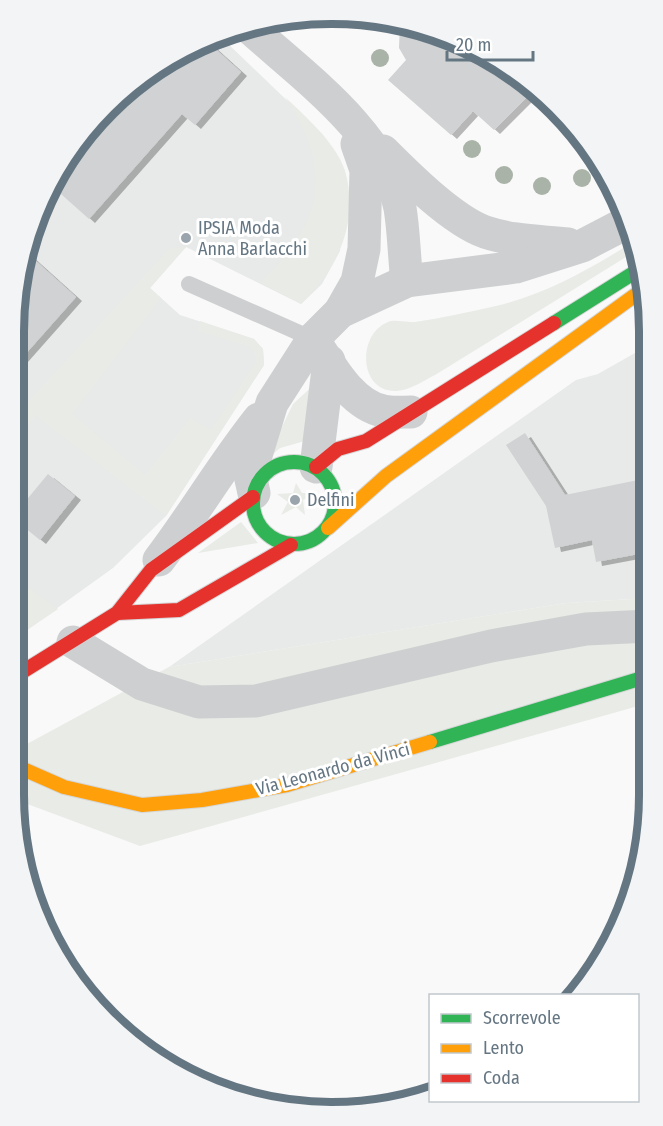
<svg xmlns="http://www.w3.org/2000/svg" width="663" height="1126" viewBox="0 0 663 1126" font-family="'Fira Sans Condensed',sans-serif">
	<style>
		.built { fill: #e8e9e9 }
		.green { fill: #e8ebe6 }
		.building { fill: #d0d2d3; filter: url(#shadow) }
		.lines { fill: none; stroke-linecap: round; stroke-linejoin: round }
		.fast-casing { stroke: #d5d6d7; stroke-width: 16 }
		.slow-casing { stroke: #d5d6d7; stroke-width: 16 }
		.jam-casing { stroke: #d5d6d7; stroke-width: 16 }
		.lane { stroke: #cecfd0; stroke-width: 16 }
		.street { stroke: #cecfd0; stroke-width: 33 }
		.fast { stroke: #30b455; stroke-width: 14 }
		.slow { stroke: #ff9f0a; stroke-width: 14 }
		.jam { stroke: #e5322d; stroke-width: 14 }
		.tree { fill: #a9b3a7 }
		.poi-dot { fill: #99a4ac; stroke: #fff; stroke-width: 2 }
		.labels { text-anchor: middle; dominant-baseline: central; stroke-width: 6; stroke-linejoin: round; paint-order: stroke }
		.poi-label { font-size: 18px; fill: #657683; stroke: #fff; text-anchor: start }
		.street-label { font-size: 18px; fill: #657683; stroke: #fff }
		.rim { fill: none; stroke: #657683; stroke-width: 8 }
	</style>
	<defs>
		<filter id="shadow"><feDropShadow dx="6" dy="4" stdDeviation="0" flood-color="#0004"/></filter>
	</defs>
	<rect width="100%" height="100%" fill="#f9f9f9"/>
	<g class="built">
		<path d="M223 39 323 135 345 171 340 251 322 284 301 304 186 247 150 288 180 315 254 339 263 349 264 365 166 516 113 568 14 639V310L30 229 67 155 155 67Z"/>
		<path d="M649 345V598L566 603 169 667 576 380 598 374Z"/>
	</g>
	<g class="green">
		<path d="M285 97C305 116 337 144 345 171 360 222 337 270 301 304L260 283C323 222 334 172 285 97Z"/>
		<path d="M635 241 639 249 435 375C423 381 410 390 397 391 358 393 357 334 388 322 396 319 407 323 415 322 442 318 469 312 496 306 547 294 591 268 635 241Z"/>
		<path d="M186 247 150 288 161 298 72 414 145 475 190 418 211 430 256 362 254 352 248 346 198 331 200 321 254 339 263 349 264 365 166 516 36 416 14 442V417L170 248Z"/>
		<path d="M316 383 308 440 280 448 266 460 293 404Z"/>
		<path d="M296 483 302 493H318L303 500 305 515 296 507 281 515 288 502 277 494 293 493Z"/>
		<path d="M241 522 258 543 198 553Z"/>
		<path d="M14 576 58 609 14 639Z"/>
		<path d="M649 598V703L140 846 14 799V751L169 667 566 603Z"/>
	</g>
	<g class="building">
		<path d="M400 22 508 67 534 90 494 130 473 111 451 135 388 80 406 60 399 48Z"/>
		<path d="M210 44 241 72 195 125 182 114 89 219 52 186 67 155 155 67Z"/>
		<path d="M26 252 76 297 14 367V310Z"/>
		<path d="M525 433 565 495 643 479 649 511V552L596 562 592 540 555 548 546 506 506 445Z"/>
		<path d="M48 474 75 496 40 540 14 519V515Z"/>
	</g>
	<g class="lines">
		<defs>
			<g id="fast">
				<path d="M554 323 632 274"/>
				<circle cx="294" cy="503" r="41"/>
				<path d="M430 742 649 676"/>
			</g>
			<g id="slow">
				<path d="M328 528 386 476 645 288"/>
				<path d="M14 765 64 787 142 805 202 800 287 785 430 742"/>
			</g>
			<g id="jam">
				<path d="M316 467 338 449 366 441 554 323"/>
				<path d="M117 613 179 610 291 545"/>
				<path d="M14 677 117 613 151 570 253 497"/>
			</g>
		</defs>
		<use href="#fast" class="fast-casing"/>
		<use href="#slow" class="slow-casing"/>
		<use href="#jam" class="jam-casing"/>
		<path class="lane" d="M189 284 313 339"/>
		<g class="street">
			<path d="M250 28C303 76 385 134 400 208 404 232 404 257 407 281"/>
			<path d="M383 151C408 176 452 220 485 232 512 241 541 241 568 244"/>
			<path d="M340 312 357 282 364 249 366 170 357 144"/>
			<path d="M313 339C330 364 350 404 383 411 391 413 402 412 411 412"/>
			<path d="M316 467 329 361"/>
			<path d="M254 493 250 475 272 403 313 339 340 312 407 281 516 267 582 246 628 222"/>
			<path d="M159 560C194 514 223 464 259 419"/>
			<path d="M73 642 142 684 199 702 256 701 491 646 586 629 649 626"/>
		</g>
		<use href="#fast" class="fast"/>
		<use href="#slow" class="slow"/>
		<use href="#jam" class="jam"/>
	</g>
	<g class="tree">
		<circle cx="380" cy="58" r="9"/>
		<circle cx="472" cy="149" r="9"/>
		<circle cx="504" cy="175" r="9"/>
		<circle cx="582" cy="178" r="9"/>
		<circle cx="542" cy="186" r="9"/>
	</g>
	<g class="poi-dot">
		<circle cx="186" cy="238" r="6"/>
		<circle cx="295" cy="500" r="6"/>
	</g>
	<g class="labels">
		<g class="poi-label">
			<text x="198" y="228">IPSIA Moda<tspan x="198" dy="21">Anna Barlacchi</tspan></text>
			<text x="307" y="500">Delfini</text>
		</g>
		<g class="street-label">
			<text transform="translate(333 769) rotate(-15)">Via Leonardo da Vinci</text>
		</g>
	</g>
	<path d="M0 0H663V1126H0ZM331 24H332A307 307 0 0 1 639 331V795A307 307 0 0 1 332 1102H331A307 307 0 0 1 24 795V331A307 307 0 0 1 331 24Z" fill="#f3f4f5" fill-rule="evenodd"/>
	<path class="rim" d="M331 24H332A307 307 0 0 1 639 331V795A307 307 0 0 1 332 1102H331A307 307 0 0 1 24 795V331A307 307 0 0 1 331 24Z"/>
	<rect x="429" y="994" width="210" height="108" fill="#ffffff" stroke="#c1c8cd" stroke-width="1.5"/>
	<rect x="441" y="1014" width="30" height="9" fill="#30b455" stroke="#c1c8cd" stroke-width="1.5"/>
	<text x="483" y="1024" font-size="18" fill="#657683">Scorrevole</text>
	<rect x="441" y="1044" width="30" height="9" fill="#ff9f0a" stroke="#c1c8cd" stroke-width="1.5"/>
	<text x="483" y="1054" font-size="18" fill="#657683">Lento</text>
	<rect x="441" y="1074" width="30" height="9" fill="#e5322d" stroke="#c1c8cd" stroke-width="1.5"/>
	<text x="483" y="1084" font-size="18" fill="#657683">Coda</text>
	<path d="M447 51v9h86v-9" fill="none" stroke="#657683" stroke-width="3"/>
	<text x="456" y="51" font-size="18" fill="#657683" stroke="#ffffff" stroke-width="4.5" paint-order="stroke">20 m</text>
</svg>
